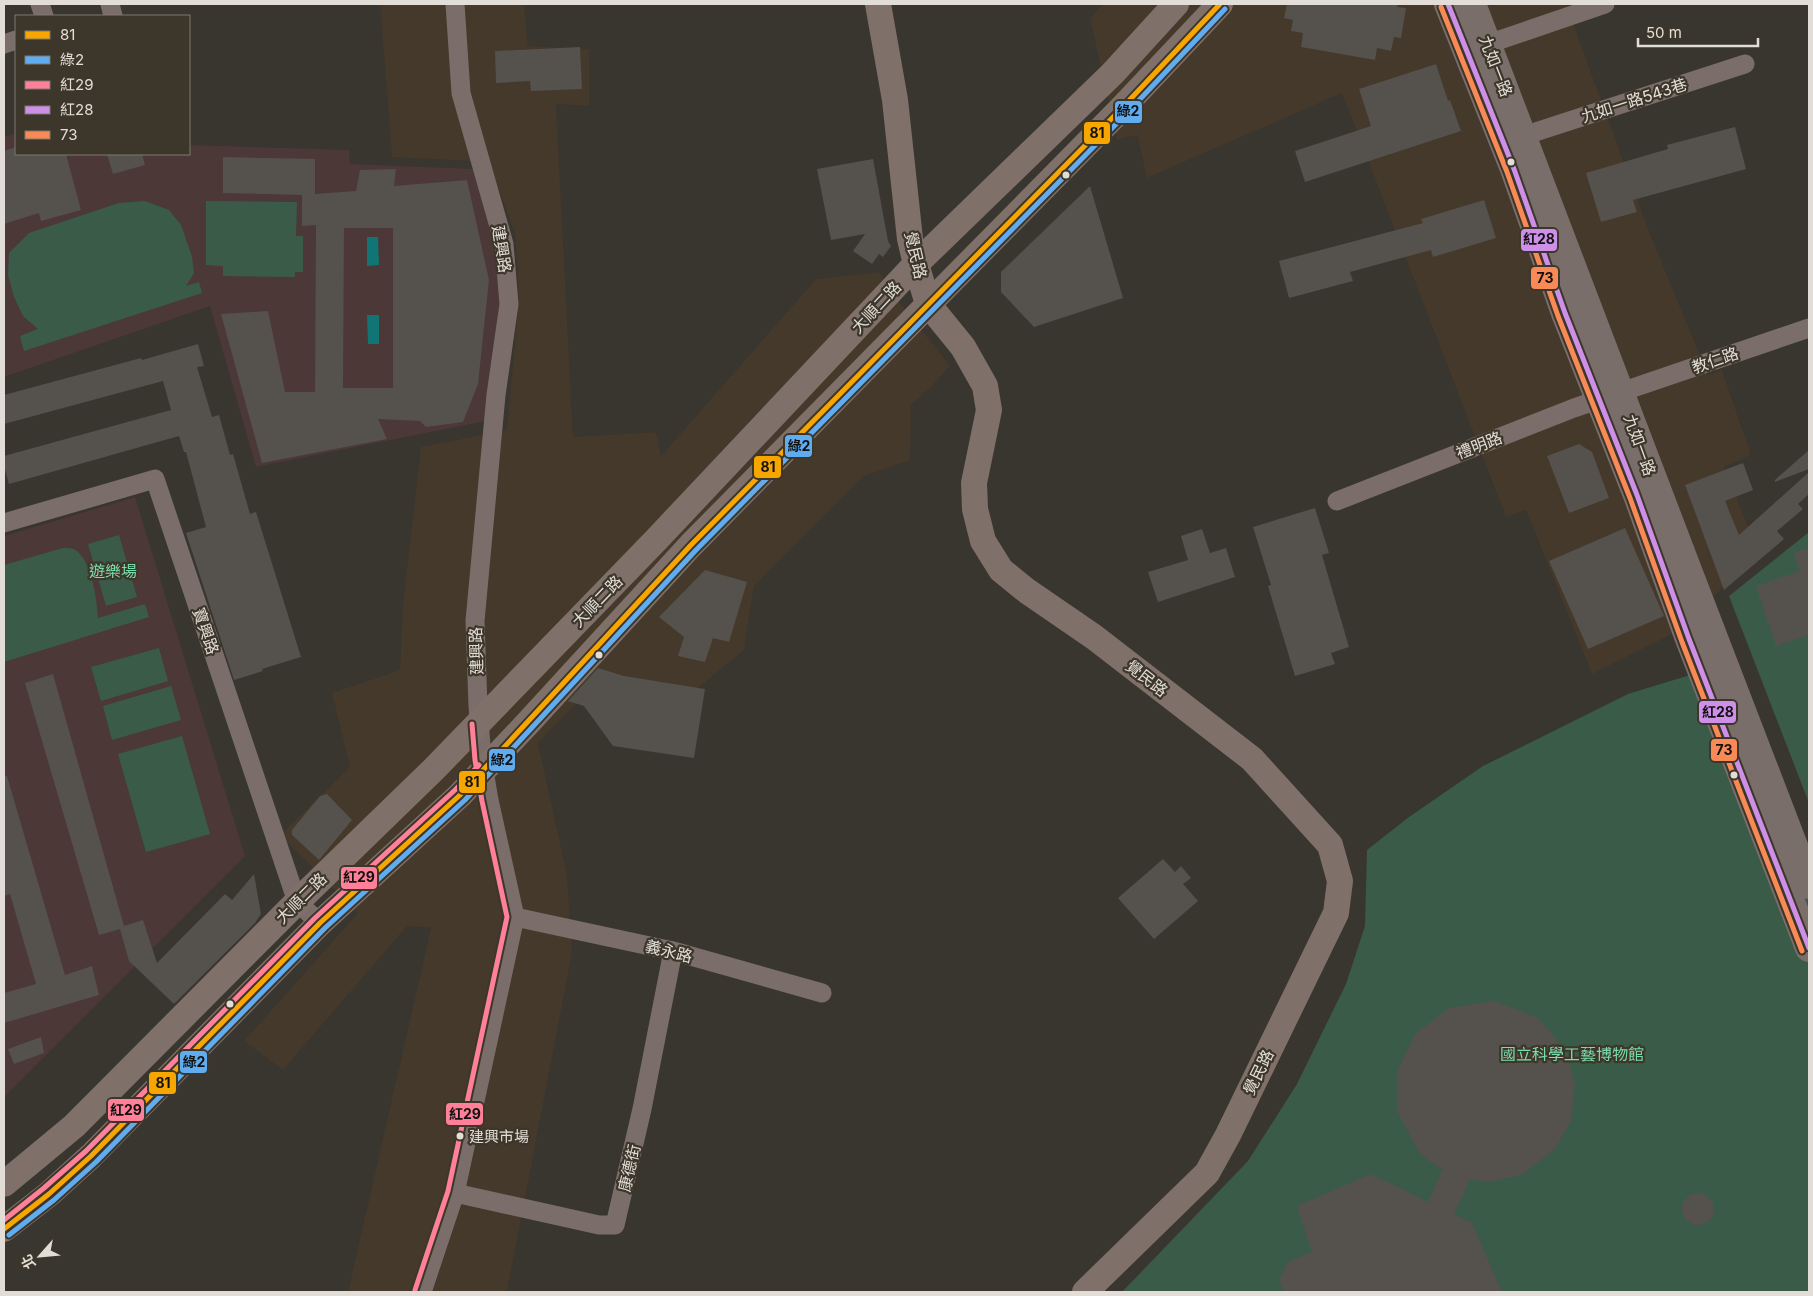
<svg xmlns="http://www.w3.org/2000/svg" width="1813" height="1296" viewBox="0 0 1813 1296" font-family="Inter,'Noto Sans TC',sans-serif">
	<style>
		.built { fill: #44392a }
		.education { fill: #4b3837 }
		.green { fill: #3b5b49 }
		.water { fill: #117475 }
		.building { fill: #55514c; fill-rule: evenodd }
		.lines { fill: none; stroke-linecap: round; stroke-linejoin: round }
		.street { stroke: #7b6e6a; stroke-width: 19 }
		.secondary { stroke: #7f706a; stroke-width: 26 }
		.primary { stroke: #796e6a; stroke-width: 28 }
		.bus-1-casing { stroke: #3d362b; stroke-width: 9 }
		.bus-2-casing { stroke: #3d362b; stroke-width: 9 }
		.bus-3-casing { stroke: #3d362b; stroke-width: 9 }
		.bus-4-casing { stroke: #3d362b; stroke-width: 9 }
		.bus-5-casing { stroke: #3d362b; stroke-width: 9 }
		.bus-1 { stroke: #f7a600; stroke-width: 5 }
		.bus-2 { stroke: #60acee; stroke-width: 5 }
		.bus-3 { stroke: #ff8098; stroke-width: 5 }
		.bus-4 { stroke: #ce8fe9; stroke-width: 5 }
		.bus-5 { stroke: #f98a56; stroke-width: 5 }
		.bus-dot { fill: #e2ddd6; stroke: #3d362b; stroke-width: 2 }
		.labels { text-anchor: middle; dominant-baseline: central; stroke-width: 4.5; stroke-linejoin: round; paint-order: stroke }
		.bus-label { font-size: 15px; fill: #e2ddd6; stroke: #3d362b; text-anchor: start }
		.street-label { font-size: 16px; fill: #e2ddd6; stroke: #3d362b }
		.park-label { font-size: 16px; fill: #7adcab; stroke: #3d362b }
		.line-badge { stroke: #3d362b; stroke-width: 2 }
		.pale-badge-label { font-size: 14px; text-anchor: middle; font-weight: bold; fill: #111 }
	</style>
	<rect width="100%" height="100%" fill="#39352f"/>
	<g class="built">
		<path d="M380 4H524L528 46 589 49V106L556 104 573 437 656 432 661 456 816 279 880 272 886 285 950 366 932 386 911 405 910 460 864 476 754 586 744 650 693 692 606 673 538 743 567 874 572 953 507 1292H348L431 928 407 926 283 1070 244 1041 358 913 280 835 350 767 332 693 400 670 403 603 421 447 507 430 519 297 515 234 489 162 392 157Z"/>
		<path d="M1103 4H1566L1648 229 1708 375 1722 370 1751 455 1724 467 1759 553 1676 632 1592 674 1526 510 1506 517 1342 93 1147 178 1137 135 1117 140 1090 18Z"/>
	</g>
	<g class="education">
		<path d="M16 133V154H189V145L349 150 350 164 475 169 487 202 500 291 495 364 486 421 256 467 210 306 4 377V137Z"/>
		<path d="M135 497 245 856 4 1097V536Z"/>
	</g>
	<g class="green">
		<path d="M145 201 169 210 181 225 192 257 194 273 186 286 199 282 202 293 24 351 20 336 38 329 23 316 14 297 8 275 9 253 29 233 119 203Z"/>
		<path d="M206 201 297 202 296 236H303V272H295V277L223 276V266L206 265Z"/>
		<path d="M1809 532V803L1729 596Z"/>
		<path d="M119 535 137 597 106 606 88 544Z"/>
		<path d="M63 548C67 548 71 548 74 549 92 559 97 601 98 618L145 604 149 617 4 662V565Z"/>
		<path d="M159 648 168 681 101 701 91 667Z"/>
		<path d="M1713 668 1729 699 1809 900V1292H1122L1248 1161 1297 1084 1346 984 1365 926 1367 850 1409 817 1483 766 1628 694Z"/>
		<path d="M171 686 181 720 112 740 103 706Z"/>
		<path d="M182 736 210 834 146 852 118 754Z"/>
	</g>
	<g class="water">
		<path d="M367 237H378L379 265 367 266Z"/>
		<path d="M367 315H379V344H368Z"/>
	</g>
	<g class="building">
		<path d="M1287 4H1398L1397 7 1406 8 1401 38 1394 37 1391 51 1377 48 1375 60 1301 47 1303 33 1291 31 1293 20 1284 18Z"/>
		<path d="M580 47 582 89 531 91 530 81 496 83 495 51Z"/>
		<path d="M1436 64 1448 101 1450 100 1461 131 1305 182 1295 151 1371 126 1359 89Z"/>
		<path d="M1735 127 1746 169 1633 200 1637 212 1601 222 1586 173 1668 149 1667 145Z"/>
		<path d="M16 147V154H66L81 210 41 221 39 213 4 224V151Z"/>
		<path d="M107 154H142L145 165 113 174Z"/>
		<path d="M223 157 315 159V194L356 191 360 170 396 169 394 186 467 180 489 280 478 384 463 422 426 427 420 421 378 419 387 439 262 463 221 314 268 311 285 392H315L316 225 302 226V195L223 193ZM344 228H393V388H343Z"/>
		<path d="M873 159 888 241 891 246 883 257 879 254 872 264 853 251 865 234 831 240 817 169Z"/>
		<path d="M1090 186 1123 298 1034 327 1001 292V272Z"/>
		<path d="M1484 200 1496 238 1433 257 1431 250 1350 272 1353 281 1289 298 1279 261 1423 223 1421 219Z"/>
		<path d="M198 344 204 366 197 367 212 417 219 415 230 455 233 454 250 514 256 512 301 657 262 669 263 671 234 680 186 533 206 527 186 452H184L179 436 9 484 4 466V456L171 410 163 381 4 424V395L141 358 142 360Z"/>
		<path d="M1579 444 1592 452 1609 498 1569 513 1547 456Z"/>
		<path d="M1809 450V469L1775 482V480Z"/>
		<path d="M1743 463 1753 490 1725 501 1739 535 1809 472V494L1798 504 1803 509 1777 531 1784 539 1724 590 1685 485Z"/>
		<path d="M1315 508 1329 553 1322 555 1349 647 1331 653 1335 664 1295 676 1268 586 1271 585 1253 527Z"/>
		<path d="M1625 528 1664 616 1588 649 1549 561Z"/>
		<path d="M1202 529 1210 553 1226 548 1235 577 1158 602 1148 572 1188 560 1181 536Z"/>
		<path d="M1809 548V635L1776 646 1756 586 1800 571 1794 553Z"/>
		<path d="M705 570 747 582 729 642 713 638 705 662 678 656 684 637 659 617Z"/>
		<path d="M598 668 624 676 705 689 694 758 613 746 584 706 568 701Z"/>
		<path d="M53 674 124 926 143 920 157 963 225 894 232 900 254 874 261 914 255 923 174 1004 129 961 120 929 99 935 25 683Z"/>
		<path d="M4 776H7L65 975 92 966 99 995 4 1023V993L36 984 10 894 4 896Z"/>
		<path d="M327 794 352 820 319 860 292 835V830L320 796Z"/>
		<path d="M1163 859 1175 872 1181 866 1191 878 1183 884 1198 901 1154 939 1118 898Z"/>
		<path d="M1495 1001 1538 1018 1565 1049 1575 1084 1571 1121 1555 1149 1521 1175 1489 1182 1470 1179 1454 1214 1472 1223 1502 1292H1284L1279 1281 1287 1263 1312 1251 1297 1206 1371 1174 1428 1202 1443 1169 1430 1162 1419 1152 1398 1113V1070L1416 1033 1449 1008Z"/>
		<path d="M41 1037 44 1053 14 1064 8 1049Z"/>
		<circle cx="1698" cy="1209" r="16"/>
	</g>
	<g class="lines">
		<g class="street">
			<path d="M40 4 44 16"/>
			<path d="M110 4 113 16"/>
			<path d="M4 44 16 40"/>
			<path d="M1476 48 1605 4"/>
			<path d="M1523 136 1745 64"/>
			<path d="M1337 501 1574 408 1809 328"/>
			<path d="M4 523 155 479 297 902 320 923"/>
			<path d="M515 917 673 951 822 993"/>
			<path d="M455 1193 599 1225H615L642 1109 673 951"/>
			<path d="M422 1292 455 1193 515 917 489 800 482 759 478 706 475 621 496 395 509 304 504 244 461 93 455 4"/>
		</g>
		<g class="secondary">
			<path d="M878 4 895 100 910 239 916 264 928 304 963 347 985 386 989 410 974 483 975 509 983 541 1001 570 1027 591 1094 637 1252 759 1330 845 1340 881 1336 913 1228 1135 1207 1173 1085 1292"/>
			<path d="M4 1184 74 1126 297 902 433 770 656 540 916 264 1113 73 1176 4"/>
			<path d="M4 1229 49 1194 91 1156 320 923 460 795 527 724 691 545 1122 108 1220 4"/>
		</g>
		<g class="primary">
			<path d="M1448 4 1514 169 1565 313 1637 495 1689 639 1809 948"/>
			<path d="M1472 4C1585 297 1695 592 1809 885"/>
		</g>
		<defs>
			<path id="bus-1" d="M4 1229 49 1194 91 1156 320 923 460 795 691 545 1122 108 1220 4"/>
			<path id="bus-2" d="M9 1235 54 1200 96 1162 325 928 465 800 696 550 1127 113 1225 9"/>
			<g id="bus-3">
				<path d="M4 1220 44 1188 86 1151 315 918 455 790 479 765"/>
				<path d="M415 1290 448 1191 507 917 482 801 475 760 472 724"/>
			</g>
			<path id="bus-4" d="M1448 4 1514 169 1565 313 1637 495 1689 639 1809 948"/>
			<path id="bus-5" d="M1441 7 1507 172 1558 316 1630 498 1682 642 1802 951"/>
		</defs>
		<use href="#bus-1" class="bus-1-casing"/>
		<use href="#bus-2" class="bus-2-casing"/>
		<use href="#bus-3" class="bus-3-casing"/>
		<use href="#bus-4" class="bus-4-casing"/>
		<use href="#bus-5" class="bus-5-casing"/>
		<use href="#bus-1" class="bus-1"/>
		<use href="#bus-2" class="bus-2"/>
		<use href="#bus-3" class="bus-3"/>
		<use href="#bus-4" class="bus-4"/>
		<use href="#bus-5" class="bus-5"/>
	</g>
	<g class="bus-dot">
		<circle cx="1511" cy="162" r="4.5"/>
		<circle cx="1066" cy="175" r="4.5"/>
		<circle cx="599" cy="655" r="4.5"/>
		<circle cx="1734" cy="775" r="4.5"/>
		<circle cx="230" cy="1004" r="4.5"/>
		<circle cx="460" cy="1136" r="4.5"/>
	</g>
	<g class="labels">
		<g class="bus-label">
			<text x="469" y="1136">建興市場</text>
		</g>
		<g class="street-label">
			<text transform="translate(1496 66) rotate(69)">九如一路</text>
			<text transform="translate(1634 100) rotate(-18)">九如一路543巷</text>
			<text transform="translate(502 249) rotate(81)">建興路</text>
			<text transform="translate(916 255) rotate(77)">覺民路</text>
			<text transform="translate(876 307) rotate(-47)">大順二路</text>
			<text transform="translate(1715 360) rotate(-19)">教仁路</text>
			<text transform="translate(1479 445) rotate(-21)">禮明路</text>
			<text transform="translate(1640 445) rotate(70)">九如一路</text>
			<text transform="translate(597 601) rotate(-46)">大順二路</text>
			<text transform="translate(206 631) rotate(71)">寶興路</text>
			<text transform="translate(476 651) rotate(-92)">建興路</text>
			<text transform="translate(1147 678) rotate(38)">覺民路</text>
			<text transform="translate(301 898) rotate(-45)">大順二路</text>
			<text transform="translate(669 951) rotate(14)">義永路</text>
			<text transform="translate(1258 1072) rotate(-64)">覺民路</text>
			<text transform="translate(629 1168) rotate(-77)">康德街</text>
		</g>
		<g class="park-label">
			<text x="113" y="571">遊樂場</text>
			<text x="1572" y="1054">國立科學工藝博物館</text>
		</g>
	</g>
	<g class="line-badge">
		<rect x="1114" y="100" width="29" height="24" rx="5" fill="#60acee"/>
		<rect x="1083" y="121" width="28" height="24" rx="5" fill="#f7a600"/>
		<rect x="1520" y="228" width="38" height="24" rx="5" fill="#ce8fe9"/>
		<rect x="1530" y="266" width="29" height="24" rx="5" fill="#f98a56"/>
		<rect x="784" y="434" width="29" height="24" rx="5" fill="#60acee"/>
		<rect x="753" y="455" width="29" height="24" rx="5" fill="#f7a600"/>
		<rect x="1698" y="700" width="39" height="24" rx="5" fill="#ce8fe9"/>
		<rect x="1710" y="738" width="28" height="24" rx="5" fill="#f98a56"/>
		<rect x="488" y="748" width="28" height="24" rx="5" fill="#60acee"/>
		<rect x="458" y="770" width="28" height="24" rx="5" fill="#f7a600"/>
		<rect x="340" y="866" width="38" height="24" rx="5" fill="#ff8098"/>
		<rect x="179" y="1050" width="29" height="24" rx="5" fill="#60acee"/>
		<rect x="148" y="1071" width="29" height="24" rx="5" fill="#f7a600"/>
		<rect x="107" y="1098" width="38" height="24" rx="5" fill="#ff8098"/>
		<rect x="445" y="1102" width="39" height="24" rx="5" fill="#ff8098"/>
	</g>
	<g class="pale-badge-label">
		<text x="1128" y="116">綠2</text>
		<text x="1097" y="138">81</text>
		<text x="1539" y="244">紅28</text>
		<text x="1545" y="283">73</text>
		<text x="799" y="451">綠2</text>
		<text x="768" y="472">81</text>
		<text x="1718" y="717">紅28</text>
		<text x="1724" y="755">73</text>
		<text x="502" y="765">綠2</text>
		<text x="472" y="787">81</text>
		<text x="359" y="882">紅29</text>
		<text x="194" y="1067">綠2</text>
		<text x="163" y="1088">81</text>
		<text x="126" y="1115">紅29</text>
		<text x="465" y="1119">紅29</text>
	</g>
	<rect width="1813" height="1296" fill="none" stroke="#e2ddd6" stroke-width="10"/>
	<rect x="15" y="15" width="175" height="140" fill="#3d362b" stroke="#7f796f"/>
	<rect x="25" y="31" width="25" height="8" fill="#f7a600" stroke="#7f796f"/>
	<text x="60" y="40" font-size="15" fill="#e2ddd6">81</text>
	<rect x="25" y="56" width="25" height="8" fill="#60acee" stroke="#7f796f"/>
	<text x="60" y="65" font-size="15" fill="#e2ddd6">綠2</text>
	<rect x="25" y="81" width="25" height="8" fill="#ff8098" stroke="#7f796f"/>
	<text x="60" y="90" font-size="15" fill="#e2ddd6">紅29</text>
	<rect x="25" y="106" width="25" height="8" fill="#ce8fe9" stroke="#7f796f"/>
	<text x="60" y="115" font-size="15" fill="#e2ddd6">紅28</text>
	<rect x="25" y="131" width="25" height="8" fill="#f98a56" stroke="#7f796f"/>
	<text x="60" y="140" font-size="15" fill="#e2ddd6">73</text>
	<g transform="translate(40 1256) rotate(243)" stroke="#3d362b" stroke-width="4" paint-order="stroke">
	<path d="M0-4L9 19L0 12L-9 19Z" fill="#e2ddd6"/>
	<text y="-8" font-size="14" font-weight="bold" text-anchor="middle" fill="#e2ddd6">北</text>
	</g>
	<path d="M1638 38v8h120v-8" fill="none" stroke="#e2ddd6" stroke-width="2.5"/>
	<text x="1646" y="38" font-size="15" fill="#e2ddd6" stroke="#3d362b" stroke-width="4" paint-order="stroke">50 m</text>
</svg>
